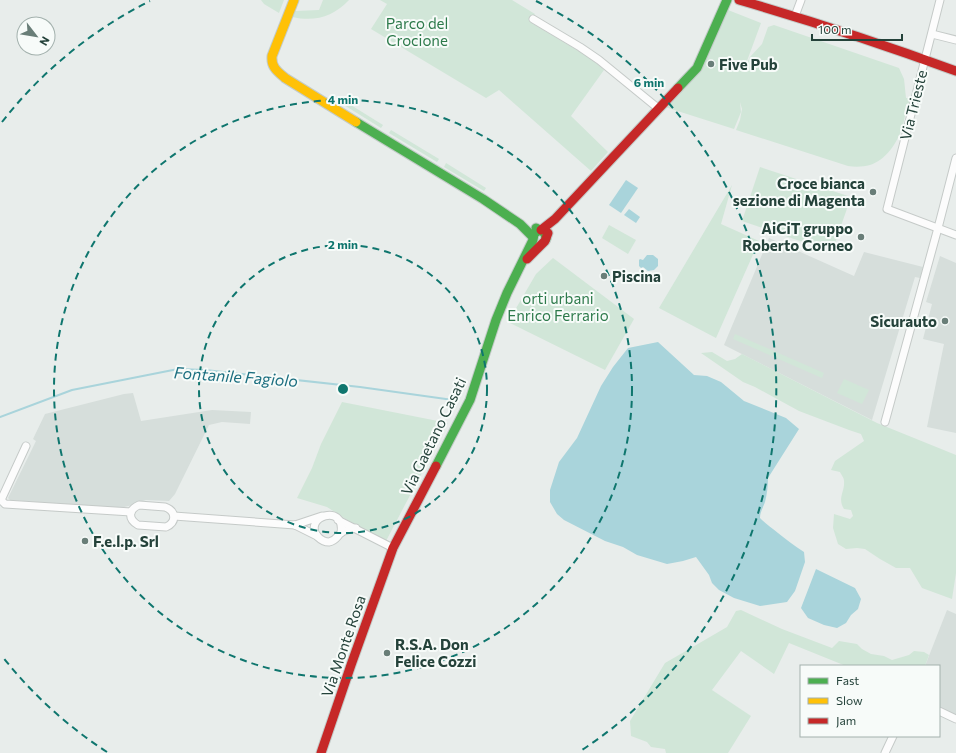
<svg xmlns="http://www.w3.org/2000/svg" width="956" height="753" viewBox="0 0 956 753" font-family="Commissioner,sans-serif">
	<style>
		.built { fill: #d6dedb }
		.green { fill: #d1e6d8 }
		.water { fill: #a9d4db }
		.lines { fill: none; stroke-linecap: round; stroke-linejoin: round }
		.stream { stroke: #a9d4db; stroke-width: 2 }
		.street-casing { stroke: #c5cac8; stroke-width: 9 }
		.fast-casing { stroke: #c3cbc8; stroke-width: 11 }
		.slow-casing { stroke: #c3cbc8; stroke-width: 11 }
		.jam-casing { stroke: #c3cbc8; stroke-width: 11 }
		.street { stroke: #fcfcfc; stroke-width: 7 }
		.fast { stroke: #4caf50; stroke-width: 9 }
		.slow { stroke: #ffc107; stroke-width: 9 }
		.jam { stroke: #c62828; stroke-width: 9 }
		.ring { fill: none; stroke: #0f766e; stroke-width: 2; stroke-dasharray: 7 5 }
		.poi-dot { fill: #697e78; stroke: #f7fbf9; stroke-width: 1.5 }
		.labels { text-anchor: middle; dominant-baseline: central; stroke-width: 4; stroke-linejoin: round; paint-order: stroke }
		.park-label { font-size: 15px; fill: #2d7a4b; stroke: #f7fbf9 }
		.poi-label { font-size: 15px; font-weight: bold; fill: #24423a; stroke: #f7fbf9; text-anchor: start }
		.street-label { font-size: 15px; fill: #24423a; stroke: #f7fbf9 }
		.water-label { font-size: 16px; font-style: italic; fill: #1c6f80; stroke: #f7fbf9 }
		.centre { fill: #0f766e; stroke: #f7fbf9; stroke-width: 2 }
		.ring-label { font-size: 12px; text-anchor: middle; font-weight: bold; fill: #0f766e; stroke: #f7fbf9; stroke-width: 4; stroke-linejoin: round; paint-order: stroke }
	</style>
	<rect width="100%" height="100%" fill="#e8edeb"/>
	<g class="built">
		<path d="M769 238 854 276 864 252 923 267 920 278 915 277 872 420 724 345Z"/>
		<path d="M940 256 956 263V433L927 427 944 344 923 339 932 304 926 302Z"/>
		<path d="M133 393 141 421 212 410 251 412 250 424 222 422 209 425 175 494 169 501 146 500 139 502 133 505 120 508 10 500 8 498 36 441 33 439 45 414 124 394Z"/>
		<path d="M947 610 956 614V715L939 707V666H925Z"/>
	</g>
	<g class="green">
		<path d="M261 0H284L279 13 264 4Z"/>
		<path d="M323 0H349C333 17 315 22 292 17L295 11 319 10Z"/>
		<path d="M380 0H512L535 14 530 22 592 59 604 70 571 116 608 152 591 171 499 90 486 98 371 29 387 4Z"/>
		<path d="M728 10 761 23 744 69 750 57 762 44 768 27 774 25 899 68 904 79 906 98H911C909 103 907 108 906 113 904 118 904 123 902 128 897 143 886 160 870 165 863 167 855 167 848 166L736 130 740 120 742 109 740 102 741 112 734 129 665 107 701 70Z"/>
		<path d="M346 102 383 125 381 128 344 105Z"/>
		<path d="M391 130 439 159 437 162 389 133Z"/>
		<path d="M446 163 486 188 484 191 444 167Z"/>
		<path d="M760 167 851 197 832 252 742 221Z"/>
		<path d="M732 185 721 224 759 241 716 338 659 308Z"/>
		<path d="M609 225 636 240 628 254 602 238Z"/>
		<path d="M553 258 634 319 605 370 508 322 536 274Z"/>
		<path d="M735 334 824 373 822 378 733 339Z"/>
		<path d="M712 352 727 361 735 359 742 354 877 423 956 455V573L952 599 922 588 910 568H896L880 559 865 549 857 548 846 549 838 544 833 528 834 514 850 519 853 516 851 510 844 509C837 498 845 492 844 481 844 477 841 475 840 472L831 470 835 461 864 441 861 434 849 430 799 411 755 387 743 382 701 353Z"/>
		<path d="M844 379 869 390 862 404 837 393Z"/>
		<path d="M342 402 448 423 386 541 355 525 327 507 297 498 312 468 321 444Z"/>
		<path d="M741 610 782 629 832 648 839 641 857 644 862 649 871 654 884 656 892 660 909 655 914 651 924 652 929 655 925 666H846L789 643 774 674 741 651 712 690 751 716 728 753H666L665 749 651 747 647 742 631 736 630 721 665 663 691 648 727 627 736 611Z"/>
	</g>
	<g class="water">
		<path d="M626 180 638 188 621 213 609 205Z"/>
		<path d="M629 209 640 217 636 223 624 215Z"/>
		<path d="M647 255H653L658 259V266L654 270 648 271 643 267 641 268 639 266V260L640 259 643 260Z"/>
		<path d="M658 342 694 375 707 376 721 382 744 401 786 418 799 429 768 478C768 486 767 494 765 502 763 508 760 512 760 518 766 524 772 528 778 533 786 539 794 546 804 552L805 562 795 591 787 602 760 606 734 598 719 590 712 583 709 575 696 557 683 561 667 564 637 555 623 547 605 541 564 520 557 514 550 502V490L559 462 577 438 601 386 613 367 628 348Z"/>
		<path d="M816 569 855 588 861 599 858 609 851 615 846 623 837 628 824 625 808 618 801 608Z"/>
	</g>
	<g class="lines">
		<path class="stream" d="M0 417 72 390 178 369 205 370 360 387 453 400"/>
		<defs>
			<g id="street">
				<path d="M940 0 887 209 956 235"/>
				<path d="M795 16 801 0"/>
				<path d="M533 19 580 47 599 60 659 109"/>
				<path d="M932 34 956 40"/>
				<path d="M885 422 938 228 956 158"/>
				<path d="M26 446 1 500 5 504 131 512"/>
				<path d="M139 505 165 507C176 511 177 522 166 527L138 525C128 519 128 510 139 505Z"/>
				<path d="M174 516 295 525 322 516"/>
				<path d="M338 520 393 548"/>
				<path d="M295 525 317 536"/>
				<path d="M341 533C346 502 301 517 318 537 321 540 325 542 329 542 336 541 337 536 341 533 344 530 352 529 356 528"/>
				<path d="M939 711 956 719"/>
				<path d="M885 753 893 736"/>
			</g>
			<g id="fast">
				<path d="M678 88 697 68 727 0"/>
				<path d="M356 122 483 199 520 224 533 237"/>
				<path d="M536 228 545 233 546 239"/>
				<path d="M436 466 470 400 496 320 507 293 533 240 534 234 539 230"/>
			</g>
			<path id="slow" d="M294 0 272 56C271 67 277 71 285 78L356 122"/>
			<g id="jam">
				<path d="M739 0C812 21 885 45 956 71"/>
				<path d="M541 230 555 219 678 88"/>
				<path d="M527 259 545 241 548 233"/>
				<path d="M321 753 351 665 393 548 436 466"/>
			</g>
		</defs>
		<use href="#street" class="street-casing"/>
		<use href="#fast" class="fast-casing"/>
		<use href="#slow" class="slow-casing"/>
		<use href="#jam" class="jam-casing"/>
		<use href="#street" class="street"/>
		<use href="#fast" class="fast"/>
		<use href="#slow" class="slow"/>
		<use href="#jam" class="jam"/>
	</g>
	<g class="ring">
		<circle cx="343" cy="389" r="144"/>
		<circle cx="343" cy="389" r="289"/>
		<path d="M107 752A433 433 0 0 1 2 656M2 122A433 433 0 0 1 150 1M536 1A433 433 0 0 1 579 752"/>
	</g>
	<g class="poi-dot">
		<circle cx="711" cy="64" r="4"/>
		<circle cx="873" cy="192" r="4"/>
		<circle cx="861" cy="237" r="4"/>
		<circle cx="604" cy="276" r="4"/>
		<circle cx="945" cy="321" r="4"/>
		<circle cx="85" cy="541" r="4"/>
		<circle cx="387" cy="653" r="4"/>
	</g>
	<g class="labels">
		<g class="park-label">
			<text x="417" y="23">Parco del<tspan x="417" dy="17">Crocione</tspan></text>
			<text x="558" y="298">orti urbani<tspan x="558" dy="17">Enrico Ferrario</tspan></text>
		</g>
		<g class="poi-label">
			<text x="719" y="64">Five Pub</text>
			<text x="865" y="183" text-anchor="end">Croce bianca<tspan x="865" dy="17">sezione di Magenta</tspan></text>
			<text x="853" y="228" text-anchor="end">AiCiT gruppo<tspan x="853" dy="17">Roberto Corneo</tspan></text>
			<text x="612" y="276">Piscina</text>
			<text x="937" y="321" text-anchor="end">Sicurauto</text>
			<text x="93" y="541">F.e.l.p. Srl</text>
			<text x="395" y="644">R.S.A. Don<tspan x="395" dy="17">Felice Cozzi</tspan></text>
		</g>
		<g class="street-label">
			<text transform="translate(913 105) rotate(-76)">Via Trieste</text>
			<text transform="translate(433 436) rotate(-64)">Via Gaetano Casati</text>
			<text transform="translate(343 646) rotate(-71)">Via Monte Rosa</text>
		</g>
		<g class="water-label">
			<text transform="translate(236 376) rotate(4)">Fontanile Fagiolo</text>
		</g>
	</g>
	<circle cx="343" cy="389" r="6" class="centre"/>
	<g class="ring-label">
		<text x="649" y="87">6 min</text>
		<text x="343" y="104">4 min</text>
		<text x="343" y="249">2 min</text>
	</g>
	<rect x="800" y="665" width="140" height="72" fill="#f7fbf9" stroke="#a3b1ad"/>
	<rect x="808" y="678" width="20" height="6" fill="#4caf50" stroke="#a3b1ad"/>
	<text x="836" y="685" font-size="12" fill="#24423a">Fast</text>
	<rect x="808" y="698" width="20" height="6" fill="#ffc107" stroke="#a3b1ad"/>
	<text x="836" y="705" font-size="12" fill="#24423a">Slow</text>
	<rect x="808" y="718" width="20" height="6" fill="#c62828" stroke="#a3b1ad"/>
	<text x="836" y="725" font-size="12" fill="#24423a">Jam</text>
	<g transform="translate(36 36) rotate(121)"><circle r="19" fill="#f7fbf9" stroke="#a3b1ad"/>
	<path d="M0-3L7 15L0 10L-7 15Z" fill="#697e78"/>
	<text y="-6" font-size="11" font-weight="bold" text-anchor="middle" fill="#24423a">N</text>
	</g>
	<path d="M812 34v6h90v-6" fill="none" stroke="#24423a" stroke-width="2"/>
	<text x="818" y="34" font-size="12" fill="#24423a" stroke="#f7fbf9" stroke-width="3" paint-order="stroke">100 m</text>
</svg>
